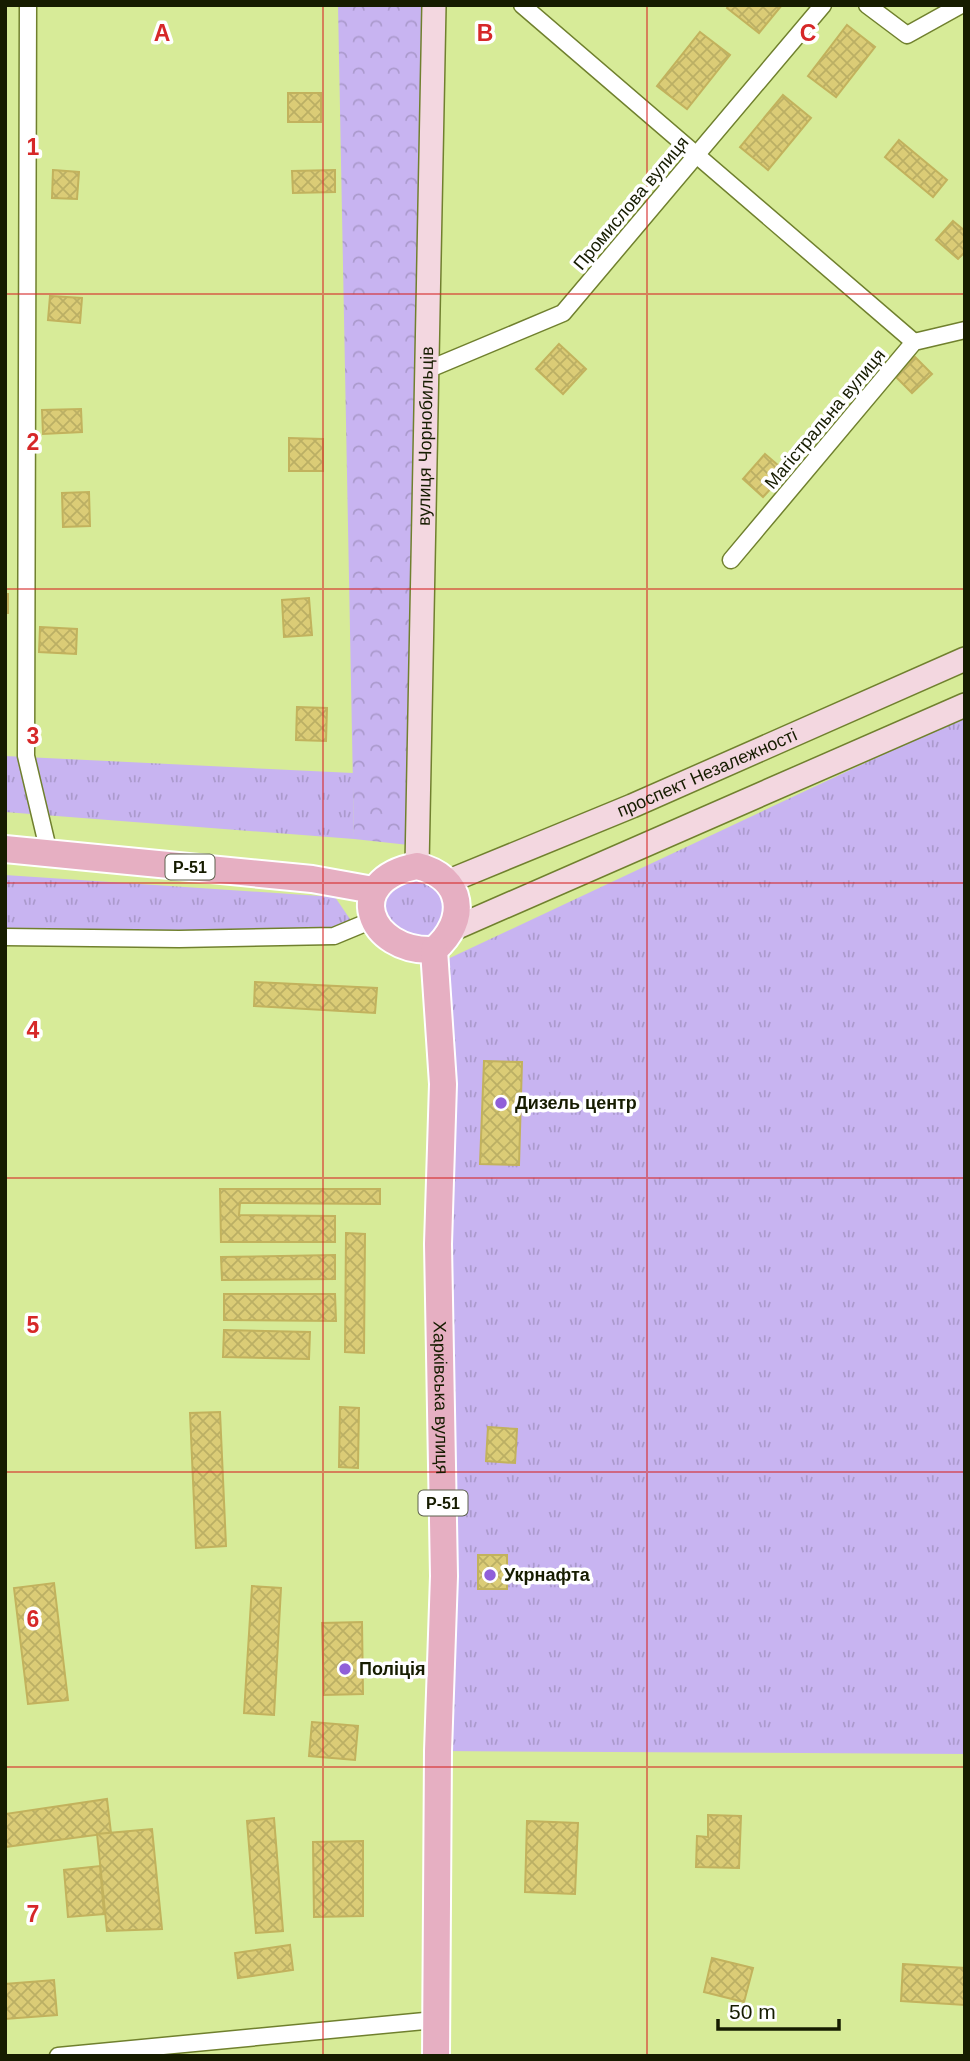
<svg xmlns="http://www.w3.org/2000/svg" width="970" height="2061" viewBox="0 0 970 2061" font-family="Arial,sans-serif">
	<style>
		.grass { fill: url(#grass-tufts) }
		.forest { fill: url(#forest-crowns) }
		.building { fill: url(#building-cross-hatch); stroke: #c2b25d; stroke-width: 2 }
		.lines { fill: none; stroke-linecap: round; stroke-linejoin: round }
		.street-casing { stroke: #70802e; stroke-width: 19 }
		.secondary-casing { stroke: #70802e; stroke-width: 26 }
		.primary-casing { stroke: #fff; stroke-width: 30 }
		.street { stroke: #fff; stroke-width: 16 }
		.secondary { stroke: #f3d7e0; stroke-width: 23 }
		.primary { stroke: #e6afc2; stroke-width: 26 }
		.grid { fill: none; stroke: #d62828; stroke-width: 2; stroke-opacity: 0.55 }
		.poi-dot { fill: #9060d9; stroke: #fff; stroke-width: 2.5 }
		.labels { text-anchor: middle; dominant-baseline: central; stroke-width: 7; stroke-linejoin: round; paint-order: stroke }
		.shield { fill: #fff; stroke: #5c604c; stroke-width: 2 }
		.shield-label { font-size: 16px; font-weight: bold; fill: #161c00 }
		.street-label { font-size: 18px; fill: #161c00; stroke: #fff }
		.poi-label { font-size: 18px; font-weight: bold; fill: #161c00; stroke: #fff; text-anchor: start }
		.grid-label { font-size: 23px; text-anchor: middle; font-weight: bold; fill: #d62828; stroke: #fff; stroke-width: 7; stroke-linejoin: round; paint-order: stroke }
	</style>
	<defs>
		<pattern id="grass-tufts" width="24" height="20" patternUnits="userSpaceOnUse" patternTransform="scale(1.75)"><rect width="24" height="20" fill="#c8b4f1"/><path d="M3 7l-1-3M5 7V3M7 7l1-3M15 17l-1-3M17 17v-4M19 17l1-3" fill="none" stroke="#ab9acd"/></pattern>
		<pattern id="forest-crowns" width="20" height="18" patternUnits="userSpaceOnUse" patternTransform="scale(1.75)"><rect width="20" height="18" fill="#c8b4f1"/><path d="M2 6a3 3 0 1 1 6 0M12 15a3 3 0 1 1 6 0" fill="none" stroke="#ab9acd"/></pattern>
		<pattern id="building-cross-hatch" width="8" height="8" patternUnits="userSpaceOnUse" patternTransform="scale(1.75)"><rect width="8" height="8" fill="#dbcc76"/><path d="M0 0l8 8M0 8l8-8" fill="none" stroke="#bbaf64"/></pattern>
	</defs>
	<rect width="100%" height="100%" fill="#d7eb98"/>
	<g class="grass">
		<path d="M965 716V1754L438 1751 437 964Z"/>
		<path d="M5 756 353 773 354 839 5 812Z"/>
		<path d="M432 869 457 921 414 950 372 899Z"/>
		<path d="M5 875 335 897 356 928 5 937Z"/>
	</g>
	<path class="forest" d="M338 5H434L418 846 354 839Z"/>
	<g class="building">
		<path d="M729 5H782L759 33 727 8Z"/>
		<path d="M847 25 875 47 836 97 808 76Z"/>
		<path d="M700 32 730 55 687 109 657 86Z"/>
		<rect x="288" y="93" width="33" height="29"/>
		<path d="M783 95 811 118 768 170 740 147Z"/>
		<path d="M899 140 947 180 933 197 885 157Z"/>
		<path d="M53 170 79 172 77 199 52 198Z"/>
		<path d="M335 170V192L293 193 292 171Z"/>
		<path d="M953 221 965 231V252L958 259 936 240Z"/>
		<path d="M50 296 82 298 80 323 48 320Z"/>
		<path d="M559 344 586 369 563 394 536 369Z"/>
		<path d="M915 357 932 374 912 393 895 376Z"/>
		<path d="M81 409 82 432 43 434 42 410Z"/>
		<path d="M289 438 323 439V471H289Z"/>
		<path d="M765 454 786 472 763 497 743 479Z"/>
		<path d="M89 492 90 526 63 527 62 493Z"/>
		<rect x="5" y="594" width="3" height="19"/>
		<path d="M309 598 312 635 284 637 282 600Z"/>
		<path d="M40 627 77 629 76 654 39 652Z"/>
		<path d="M297 707 327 708 326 741 296 740Z"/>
		<path d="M255 982 377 988 375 1013 254 1006Z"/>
		<path d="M484 1061 522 1062 519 1165 480 1164Z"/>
		<path d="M220 1189H380V1204L240 1203 239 1215 335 1216V1242H221Z"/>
		<path d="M346 1233 365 1234 364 1353 345 1352Z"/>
		<path d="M335 1255V1279L222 1280 221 1257Z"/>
		<path d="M224 1294H335L336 1321 224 1320Z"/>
		<path d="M224 1330 310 1332 309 1359 223 1357Z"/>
		<path d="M340 1407 359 1408 358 1468 339 1467Z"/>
		<path d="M220 1412 226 1546 196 1548 190 1413Z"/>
		<path d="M488 1427 517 1429 515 1463 486 1461Z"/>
		<rect x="478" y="1555" width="29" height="34"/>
		<path d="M54 1583 68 1700 28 1704 14 1588Z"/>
		<path d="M252 1586 281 1588 274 1715 244 1713Z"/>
		<path d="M362 1622 363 1694 324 1695 322 1623Z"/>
		<path d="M312 1722 358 1726 355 1760 309 1756Z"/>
		<path d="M107 1799 111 1833 5 1847V1814Z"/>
		<path d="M708 1815 741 1816 739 1868 696 1867 697 1836 708 1837Z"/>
		<path d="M274 1818 283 1931 256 1933 247 1821Z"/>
		<path d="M527 1821 578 1823 575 1894 525 1892Z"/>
		<path d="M152 1829 162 1929 107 1931 97 1834Z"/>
		<path d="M363 1841V1916L314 1917 313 1842Z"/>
		<path d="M100 1866 104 1914 68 1917 64 1870Z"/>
		<path d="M290 1945 293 1970 238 1978 235 1953Z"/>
		<path d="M712 1958 753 1968 744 2002 704 1992Z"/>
		<path d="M903 1964 965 1968V2005L901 2001Z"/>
		<path d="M54 1980 57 2015 5 2019V1984Z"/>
	</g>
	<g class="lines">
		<defs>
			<g id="street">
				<path d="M28 5 26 756 49 853"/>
				<path d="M522 5 914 342"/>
				<path d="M867 5 907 35 961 5"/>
				<path d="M427 370 563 313 823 5"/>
				<path d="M731 560 914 342 965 330"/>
				<path d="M5 937 179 939 334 936 375 919"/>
				<path d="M58 2056 435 2020"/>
			</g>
			<g id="secondary">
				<path id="s1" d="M417 866 434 5"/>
				<path id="s2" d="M447 882 632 806 965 659"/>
				<path d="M453 929 965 705"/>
			</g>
			<g id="primary">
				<path d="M5 849 312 879 373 890"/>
				<path d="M417 866C464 877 469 920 434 950 368 953 341 880 417 866Z"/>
				<path id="s3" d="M434 950 443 1084 438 1244 444 1576 438 1751 436 2056"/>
			</g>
		</defs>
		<use href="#street" class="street-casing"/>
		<use href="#secondary" class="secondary-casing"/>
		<use href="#primary" class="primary-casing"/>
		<use href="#street" class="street"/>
		<use href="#secondary" class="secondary"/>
		<use href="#primary" class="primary"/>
	</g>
	<path class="grid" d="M323 5V2056M647 5V2056M5 294H965M5 589H965M5 883H965M5 1178H965M5 1472H965M5 1767H965"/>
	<g class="poi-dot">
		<circle cx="501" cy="1103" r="7"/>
		<circle cx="490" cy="1575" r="7"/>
		<circle cx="345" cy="1669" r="7"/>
	</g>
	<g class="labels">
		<g class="shield">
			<rect x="165.5" y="854.5" width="49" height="25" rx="5"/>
			<rect x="418.5" y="1490.5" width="49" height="25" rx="5"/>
		</g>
		<g class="shield-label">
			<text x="190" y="867">Р-51</text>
			<text x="443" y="1503">Р-51</text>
		</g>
		<g class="street-label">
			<text transform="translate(631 203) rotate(-50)">Промислова вулиця</text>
			<text transform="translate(825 419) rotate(-50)">Магістральна вулиця</text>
			<text stroke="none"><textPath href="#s1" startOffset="430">вулиця Чорнобильців</textPath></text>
			<text stroke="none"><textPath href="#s2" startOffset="282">проспект Незалежності</textPath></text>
			<text stroke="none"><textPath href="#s3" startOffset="448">Харківська вулиця</textPath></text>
		</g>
		<g class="poi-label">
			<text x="515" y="1103">Дизель центр</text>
			<text x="504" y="1575">Укрнафта</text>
			<text x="359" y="1669">Поліція</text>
		</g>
	</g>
	<g class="grid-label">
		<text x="162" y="41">A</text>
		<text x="485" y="41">B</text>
		<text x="808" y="41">C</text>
		<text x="33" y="155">1</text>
		<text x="33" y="450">2</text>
		<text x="33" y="744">3</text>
		<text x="33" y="1038">4</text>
		<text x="33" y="1333">5</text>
		<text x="33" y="1627">6</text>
		<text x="33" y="1922">7</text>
	</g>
	<rect width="970" height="2061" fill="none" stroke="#161c00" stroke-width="14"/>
	<path d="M718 2019v10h121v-10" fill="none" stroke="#161c00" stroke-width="3.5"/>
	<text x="729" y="2019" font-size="21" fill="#161c00" stroke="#ffffff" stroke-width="5" paint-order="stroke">50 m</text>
</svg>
